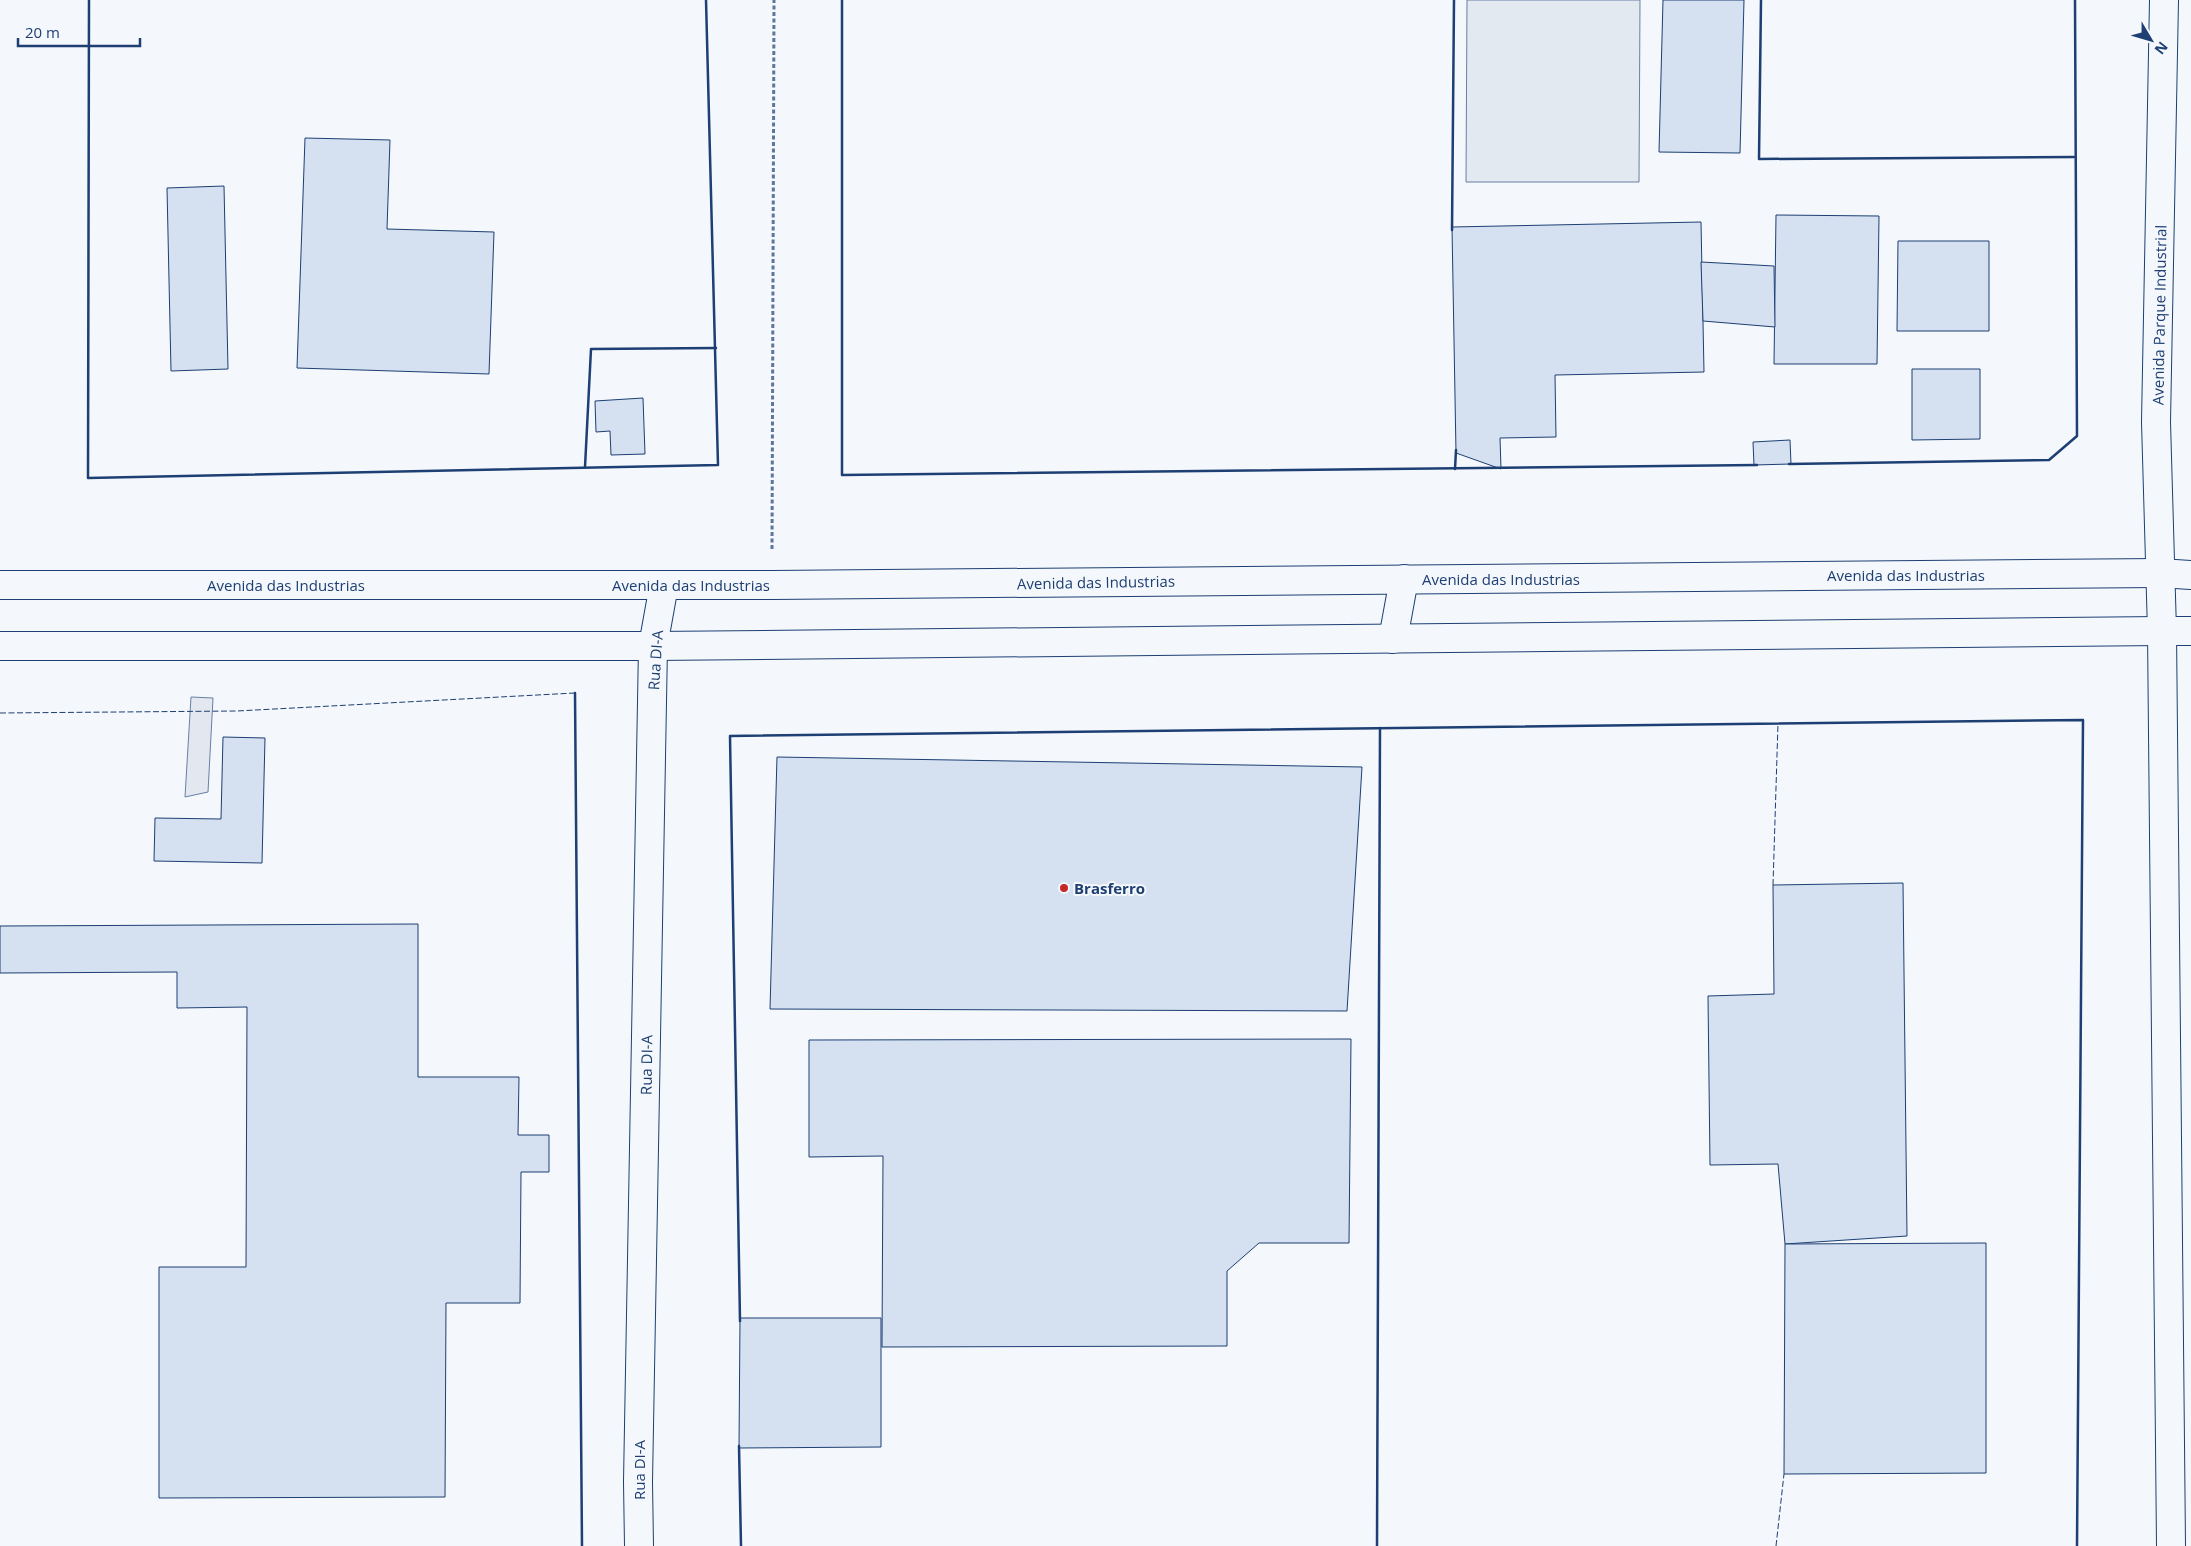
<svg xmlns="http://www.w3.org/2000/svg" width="2191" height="1546" viewBox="0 0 2191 1546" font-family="'Open Sans',sans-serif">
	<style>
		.green { fill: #e3e9f0; stroke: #687fa3 }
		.parking { fill: #e3e8f0; stroke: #687fa3 }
		.building { fill: #d5e0f0; stroke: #1d3f73 }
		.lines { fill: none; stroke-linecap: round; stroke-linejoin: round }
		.minor-casing { stroke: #1d3f73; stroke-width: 30 }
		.tertiary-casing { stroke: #1d3f73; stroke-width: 30 }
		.secondary-casing { stroke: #1d3f73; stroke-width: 30 }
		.path { stroke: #5e769c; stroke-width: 3; stroke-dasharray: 4 2.5; stroke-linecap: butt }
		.minor { stroke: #f4f7fb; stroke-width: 28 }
		.tertiary { stroke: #f4f7fb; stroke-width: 28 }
		.secondary { stroke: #f4f7fb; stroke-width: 28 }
		.fence { stroke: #1d3f73; stroke-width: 1; stroke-dasharray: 6 2.5; stroke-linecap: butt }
		.wall { stroke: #1d3f73; stroke-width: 2.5 }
		.poi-dot { fill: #c62828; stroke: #f4f7fb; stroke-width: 2 }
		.labels { text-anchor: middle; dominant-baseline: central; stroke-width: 4; stroke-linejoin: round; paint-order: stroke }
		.street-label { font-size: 15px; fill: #1d3f73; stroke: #f4f7fb }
		.poi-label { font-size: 15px; font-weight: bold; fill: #1d3f73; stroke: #f4f7fb; text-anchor: start }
	</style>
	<rect width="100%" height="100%" fill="#f4f7fb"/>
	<path class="green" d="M1467 0H1640L1639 182H1466Z"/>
	<path class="parking" d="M191 697 213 698 208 792 185 797Z"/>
	<g class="building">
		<path d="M1663 0H1744L1740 153 1659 152Z"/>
		<path d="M305 138 390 140 387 229 494 232 489 374 297 368Z"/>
		<path d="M224 186 228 369 171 371 167 188Z"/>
		<path d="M1776 215 1879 216 1877 364H1774Z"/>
		<path d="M1701 222 1704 372 1555 375 1556 437 1500 438 1501 469 1456 453 1452 227Z"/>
		<path d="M1898 241H1989V331H1897Z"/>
		<path d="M1701 262 1774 266 1775 327 1703 321Z"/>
		<path d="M1912 369H1980V439L1912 440Z"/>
		<path d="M643 398 645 454 611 455 610 431 596 432 595 401Z"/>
		<path d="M1790 440 1791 464 1754 465 1753 442Z"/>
		<path d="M223 737 265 738 262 863 154 861 155 818 221 819Z"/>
		<path d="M777 757 1362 767 1347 1011 770 1009Z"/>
		<path d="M1903 883 1907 1236 1785 1244 1778 1164 1710 1165 1708 996 1774 994 1773 885Z"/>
		<path d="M418 924V1077H519L518 1135H549V1172H521L520 1303H446L445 1497 159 1498V1267H246L247 1007 177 1008V972L0 973V926Z"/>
		<path d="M1351 1039 1349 1243H1259L1227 1271V1346L882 1347 883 1156 809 1157V1040Z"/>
		<path d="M1986 1243V1473L1784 1474 1785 1244Z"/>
		<path d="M740 1318H881V1447L739 1448Z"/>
	</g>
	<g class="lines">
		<defs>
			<g id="minor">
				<path d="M2162 631 2171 1546"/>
				<path d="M639 1546 638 1482 653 646 664 585"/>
			</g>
			<g id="tertiary">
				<path d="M0 585H772L2160 573"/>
				<path d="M1393 639 1404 579"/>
				<path d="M0 646H653L2162 631"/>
			</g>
			<g id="secondary">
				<path d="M2164 0 2156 422 2162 631H2191"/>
				<path d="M2160 573 2191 575"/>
			</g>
		</defs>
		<use href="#minor" class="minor-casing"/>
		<use href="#tertiary" class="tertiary-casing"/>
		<use href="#secondary" class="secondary-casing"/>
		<path class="path" d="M772 549 774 0"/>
		<use href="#minor" class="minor"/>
		<use href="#tertiary" class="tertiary"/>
		<use href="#secondary" class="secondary"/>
		<g class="fence">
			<path d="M0 713 237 711 575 693"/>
			<path d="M1773 885 1778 723"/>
			<path d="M1776 1546 1784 1474"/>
		</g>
		<g class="wall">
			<path d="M89 0 88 478 718 465 706 0"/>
			<path d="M842 0V475L1757 465"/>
			<path d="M1761 0 1759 159 2074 157"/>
			<path d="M1452 230 1454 0"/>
			<path d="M1789 464 2049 460 2077 436 2075 0"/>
			<path d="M585 467 591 349 716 348"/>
			<path d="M1455 469 1456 450"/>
			<path d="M575 693 582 1546"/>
			<path d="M740 1321 730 736 2083 720 2077 1546"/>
			<path d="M739 1446 741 1546"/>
			<path d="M1377 1546 1380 728"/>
		</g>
	</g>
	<circle class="poi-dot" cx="1064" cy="888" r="5"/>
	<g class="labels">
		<g class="street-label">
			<text transform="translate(2159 315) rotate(-89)">Avenida Parque Industrial</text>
			<text x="1906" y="575">Avenida das Industrias</text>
			<text x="1501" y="579">Avenida das Industrias</text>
			<text transform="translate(1096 582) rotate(-1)">Avenida das Industrias</text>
			<text x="286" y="585">Avenida das Industrias</text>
			<text x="691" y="585">Avenida das Industrias</text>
			<text transform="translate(655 660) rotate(-86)">Rua DI-A</text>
			<text transform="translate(646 1065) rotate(-89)">Rua DI-A</text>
			<text transform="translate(639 1470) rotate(-90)">Rua DI-A</text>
		</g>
		<g class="poi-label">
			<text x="1074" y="888">Brasferro</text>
		</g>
	</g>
	<g transform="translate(2151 40) rotate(128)" stroke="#f4f7fb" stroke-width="4" paint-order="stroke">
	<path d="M0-4L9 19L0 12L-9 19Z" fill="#1d3f73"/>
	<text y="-8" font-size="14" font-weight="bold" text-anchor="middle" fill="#1d3f73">N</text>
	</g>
	<path d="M18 38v8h122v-8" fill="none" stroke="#1d3f73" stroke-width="2.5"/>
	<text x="25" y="38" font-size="15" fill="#1d3f73" stroke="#f4f7fb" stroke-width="4" paint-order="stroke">20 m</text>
</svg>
